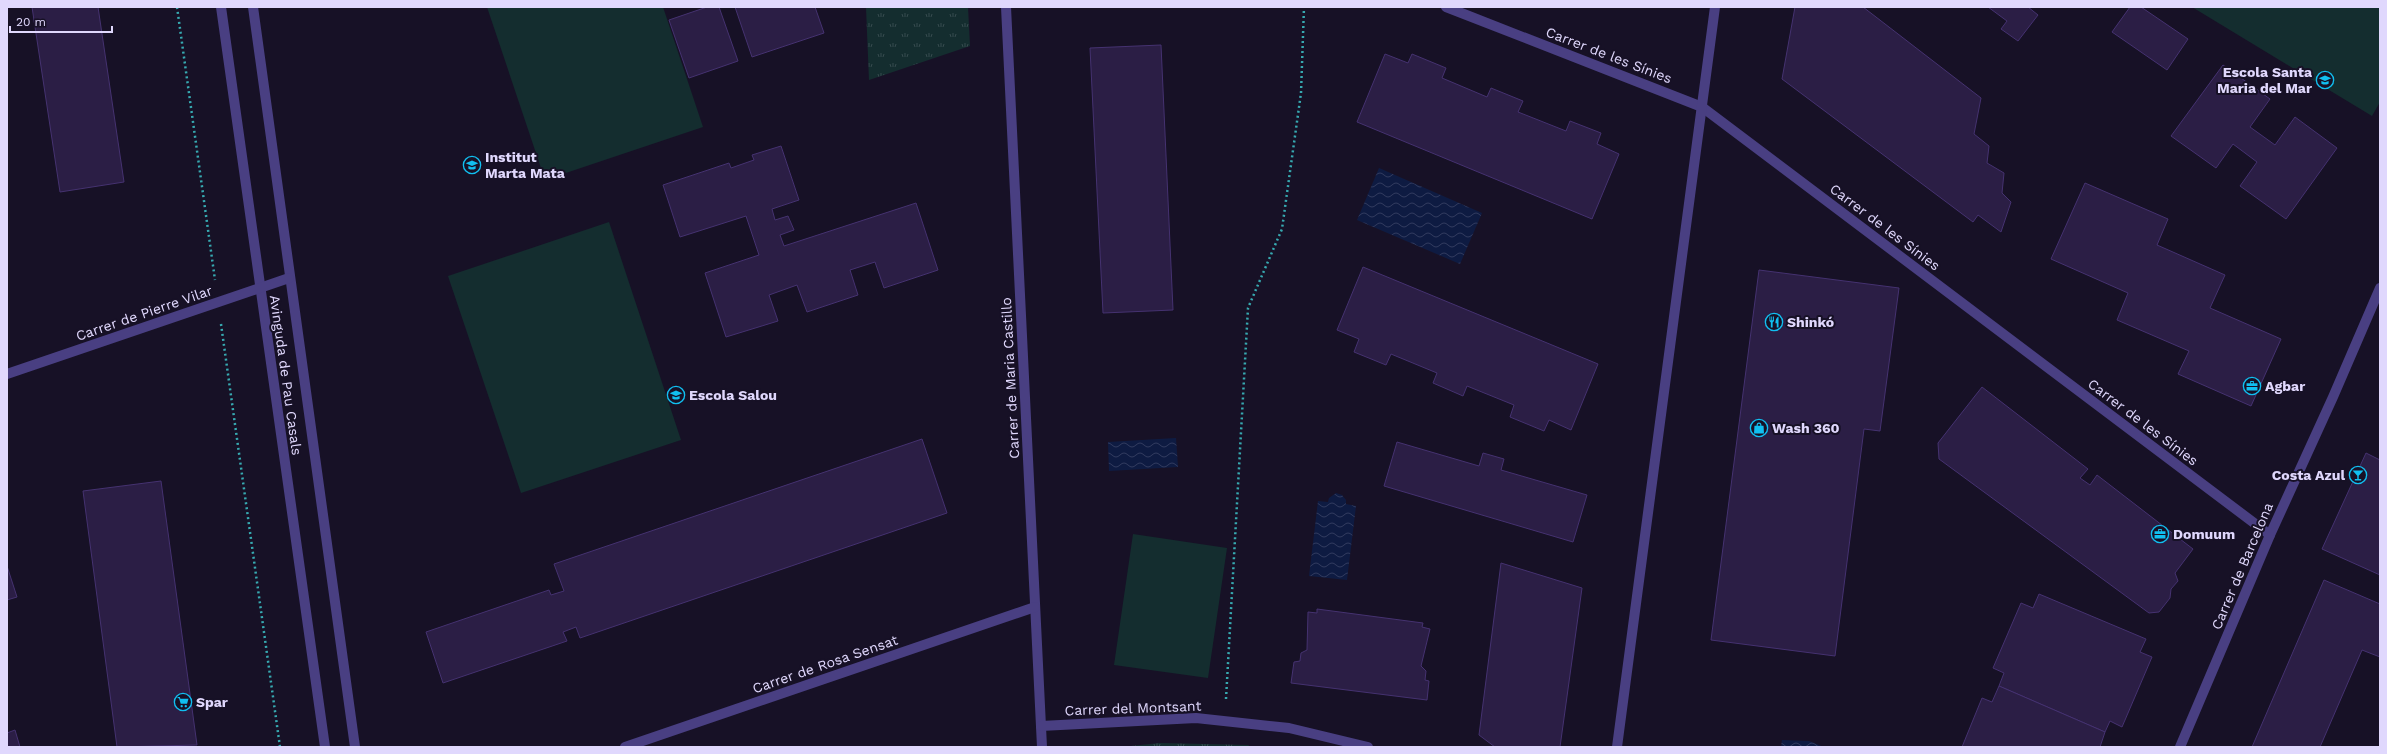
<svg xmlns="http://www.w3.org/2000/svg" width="2387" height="754" viewBox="0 0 2387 754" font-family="'Work Sans',sans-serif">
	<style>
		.grass { fill: url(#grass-tufts) }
		.pitch { fill: #142d2f }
		.water { fill: url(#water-waves) }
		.building { fill: #2b1e45; stroke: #453270 }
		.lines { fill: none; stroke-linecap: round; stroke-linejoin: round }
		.path { stroke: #37aab1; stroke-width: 2.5; stroke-dasharray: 2 3; stroke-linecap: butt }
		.street { stroke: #493f82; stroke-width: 10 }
		.labels { text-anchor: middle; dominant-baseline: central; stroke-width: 4; stroke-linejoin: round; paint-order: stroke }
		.street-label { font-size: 14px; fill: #e0d8fd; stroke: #171126 }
		.poi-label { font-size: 14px; font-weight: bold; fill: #e0d8fd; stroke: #171126; text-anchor: start }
	</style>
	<defs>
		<pattern id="grass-tufts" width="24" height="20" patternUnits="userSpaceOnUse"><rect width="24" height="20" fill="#142d2f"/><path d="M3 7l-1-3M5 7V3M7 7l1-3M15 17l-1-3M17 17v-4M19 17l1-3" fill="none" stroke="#364b4e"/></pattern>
		<pattern id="water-waves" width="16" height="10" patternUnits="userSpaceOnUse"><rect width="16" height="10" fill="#0e1b42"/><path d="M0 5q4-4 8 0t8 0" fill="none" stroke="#313b5e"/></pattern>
	</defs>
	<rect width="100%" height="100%" fill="#171126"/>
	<g class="grass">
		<path d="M866 7H968L970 46 869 80Z"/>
		<path d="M1160 743 1249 745 1248 747H1121Z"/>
	</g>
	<g class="pitch">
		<path d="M487 7H663L703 127 545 180Z"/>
		<path d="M2192 7H2380V102L2372 116Z"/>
		<path d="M609 222 681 440 521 493 448 276Z"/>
		<path d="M1133 534 1227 548 1208 678 1114 665Z"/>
	</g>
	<g class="water">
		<path d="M1379 168 1482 213 1460 264 1357 220Z"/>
		<path d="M1176 438 1178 467 1109 471 1108 442Z"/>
		<path d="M1336 493 1342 495 1346 500V504L1356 506 1347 580 1309 576 1318 501 1328 502 1329 498Z"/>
		<path d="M1782 740 1809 741 1824 747H1781Z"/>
	</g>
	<g class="building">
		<path d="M32 7H98L124 182 60 192Z"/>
		<path d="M707 7H719L738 61 689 78 669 20Z"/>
		<path d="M735 7H815L824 33 752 57Z"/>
		<path d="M1795 7H1863L1981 98 1974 134 1989 146 1987 163 2004 173 2002 193 2011 202 2001 232 1978 215 1973 222 1782 79Z"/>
		<path d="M1988 7H2028L2038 15 2018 41 2001 29 2007 21Z"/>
		<path d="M2130 7H2141L2188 39 2167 70 2112 32Z"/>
		<path d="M1161 45 1173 310 1103 313 1090 48Z"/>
		<path d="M1385 54 1408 63 1412 54 1446 68 1442 78 1487 97 1491 88 1523 101 1518 112 1566 131 1570 121 1601 133 1597 144 1619 154 1592 219 1357 122Z"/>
		<path d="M2223 65 2270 99 2250 127 2275 145 2295 117 2337 148 2286 219 2240 186 2257 162 2233 144 2216 168 2171 136Z"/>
		<path d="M781 146 799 200 772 209 775 220 788 216 794 230 780 235 784 246 916 203 938 270 884 288 875 262 850 270 858 295 807 312 797 285 769 295 778 321 726 337 705 273 759 255 746 216 680 237 663 185 729 163 731 168 754 160 752 155Z"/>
		<path d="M2085 183 2168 219 2157 245 2225 275 2210 308 2281 339 2251 406 2178 374 2189 351 2117 320 2128 293 2051 259Z"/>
		<path d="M1363 267 1598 364 1571 430 1549 420 1544 431 1510 417 1514 405 1467 386 1463 396 1433 383 1437 373 1391 354 1386 365 1354 352 1359 339 1337 330Z"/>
		<path d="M1759 270 1899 288 1880 431 1864 429 1835 656 1711 640Z"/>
		<path d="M1982 387 2088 469 2080 478 2090 485 2097 475 2193 549 2175 573 2178 581 2171 589 2170 598 2159 612 2149 613 1939 459 1938 443Z"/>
		<path d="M922 439 947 513 580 638 576 627 563 632 567 641 443 683 426 632 549 590 551 595 564 591 554 564Z"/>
		<path d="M1397 442 1479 466 1483 453 1504 459 1501 470 1587 495 1573 542 1384 486Z"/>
		<path d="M2366 453 2380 460V575L2322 549Z"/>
		<path d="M161 481 197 745 117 747 83 491Z"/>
		<path d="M1501 563 1582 588 1560 747H1495L1479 735Z"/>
		<path d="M7 566 17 597 7 600Z"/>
		<path d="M2324 580 2380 604V657L2362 650 2320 747H2252Z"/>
		<path d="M2039 594 2146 639 2140 652 2152 657 2122 727 2110 721 2105 732 1999 686 2004 673 1993 668 2021 603 2033 608Z"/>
		<path d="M1317 609 1423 623 1422 627 1430 629 1421 666 1426 671 1425 680 1429 681 1427 700 1291 683 1294 662 1300 661 1301 653 1307 650 1308 612 1317 613Z"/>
		<path d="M1999 686 2105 732 2100 747H1962L1982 698 1992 702Z"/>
		<path d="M15 730 20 747H7V733Z"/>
	</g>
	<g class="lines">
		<g class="path">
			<path d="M177 7 215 280"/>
			<path d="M221 324 280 747"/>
			<path d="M1226 699 1248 308 1282 229 1301 93 1304 7"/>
		</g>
		<g class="street">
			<path d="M221 7 325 747"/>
			<path d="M253 7 355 747"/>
			<path d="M1006 7 1042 747"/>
			<path d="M1446 7 1702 107 2270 535"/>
			<path d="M7 374 289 278"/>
			<path d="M1041 726 1196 718 1289 728 1368 747"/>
			<path d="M625 747 1035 607"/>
			<path d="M1617 747 1715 7"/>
			<path d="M2180 747 2270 535 2333 397 2380 288"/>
		</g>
	</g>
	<defs>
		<symbol id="school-ring" viewBox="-11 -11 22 22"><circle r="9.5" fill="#171126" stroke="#11bff0" stroke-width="1.5"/><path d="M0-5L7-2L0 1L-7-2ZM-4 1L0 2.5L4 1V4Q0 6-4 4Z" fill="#11bff0"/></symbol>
		<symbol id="restaurant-ring" viewBox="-11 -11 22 22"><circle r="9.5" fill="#171126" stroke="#11bff0" stroke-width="1.5"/><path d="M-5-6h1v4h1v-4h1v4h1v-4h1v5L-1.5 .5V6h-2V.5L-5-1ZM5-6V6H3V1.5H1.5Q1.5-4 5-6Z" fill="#11bff0"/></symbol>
		<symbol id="office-ring" viewBox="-11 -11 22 22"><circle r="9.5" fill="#171126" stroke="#11bff0" stroke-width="1.5"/><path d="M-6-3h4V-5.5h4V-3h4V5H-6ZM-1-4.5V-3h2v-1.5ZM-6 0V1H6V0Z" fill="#11bff0"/></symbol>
		<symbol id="shop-ring" viewBox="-11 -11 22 22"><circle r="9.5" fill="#171126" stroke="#11bff0" stroke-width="1.5"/><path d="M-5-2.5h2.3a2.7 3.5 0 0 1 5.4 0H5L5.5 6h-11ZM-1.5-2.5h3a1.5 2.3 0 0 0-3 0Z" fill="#11bff0"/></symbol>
		<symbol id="bar-ring" viewBox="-11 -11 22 22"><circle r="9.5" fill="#171126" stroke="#11bff0" stroke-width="1.5"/><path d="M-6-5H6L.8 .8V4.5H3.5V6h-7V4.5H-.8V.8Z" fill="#11bff0"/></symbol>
		<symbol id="supermarket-ring" viewBox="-11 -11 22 22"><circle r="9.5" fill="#171126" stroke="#11bff0" stroke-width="1.5"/><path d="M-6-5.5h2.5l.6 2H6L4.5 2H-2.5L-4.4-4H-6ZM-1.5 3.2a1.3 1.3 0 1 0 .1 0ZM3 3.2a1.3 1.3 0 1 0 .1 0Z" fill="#11bff0"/></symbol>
	</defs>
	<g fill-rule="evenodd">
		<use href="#school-ring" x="2315" y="70" width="20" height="20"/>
		<use href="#school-ring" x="462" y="155" width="20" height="20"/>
		<use href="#restaurant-ring" x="1764" y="312" width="20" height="20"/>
		<use href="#office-ring" x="2242" y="376" width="20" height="20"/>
		<use href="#school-ring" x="666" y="385" width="20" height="20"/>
		<use href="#shop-ring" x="1749" y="418" width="20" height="20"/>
		<use href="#bar-ring" x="2348" y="465" width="20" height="20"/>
		<use href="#office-ring" x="2150" y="524" width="20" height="20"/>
		<use href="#supermarket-ring" x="173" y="692" width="20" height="20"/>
	</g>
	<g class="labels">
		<g class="street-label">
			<text transform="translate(1609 55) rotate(21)">Carrer de les Sínies</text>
			<text transform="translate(1885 227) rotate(37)">Carrer de les Sínies</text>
			<text transform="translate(144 313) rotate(-19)">Carrer de Pierre Vilar</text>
			<text transform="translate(286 375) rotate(82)">Avinguda de Pau Casals</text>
			<text transform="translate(1010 378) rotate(-93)">Carrer de Maria Castillo</text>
			<text transform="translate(2143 422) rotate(37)">Carrer de les Sínies</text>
			<text transform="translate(2242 566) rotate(-67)">Carrer de Barcelona</text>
			<text transform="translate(825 664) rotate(-19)">Carrer de Rosa Sensat</text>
			<text transform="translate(1133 708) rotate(-2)">Carrer del Montsant</text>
		</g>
		<g class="poi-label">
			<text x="2312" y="72" text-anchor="end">Escola Santa<tspan x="2312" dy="16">Maria del Mar</tspan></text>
			<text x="485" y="157">Institut<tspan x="485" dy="16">Marta Mata</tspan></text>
			<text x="1787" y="322">Shinkó</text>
			<text x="2265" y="386">Agbar</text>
			<text x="689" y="395">Escola Salou</text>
			<text x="1772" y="428">Wash 360</text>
			<text x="2345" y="475" text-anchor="end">Costa Azul</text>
			<text x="2173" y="534">Domuum</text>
			<text x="196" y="702">Spar</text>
		</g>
	</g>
	<rect width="2387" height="754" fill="none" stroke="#e0d8fd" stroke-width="16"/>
	<path d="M10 26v6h102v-6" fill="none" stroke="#e0d8fd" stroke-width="2"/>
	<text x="16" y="26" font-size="12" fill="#e0d8fd" stroke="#171126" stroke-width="3" paint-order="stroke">20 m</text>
</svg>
